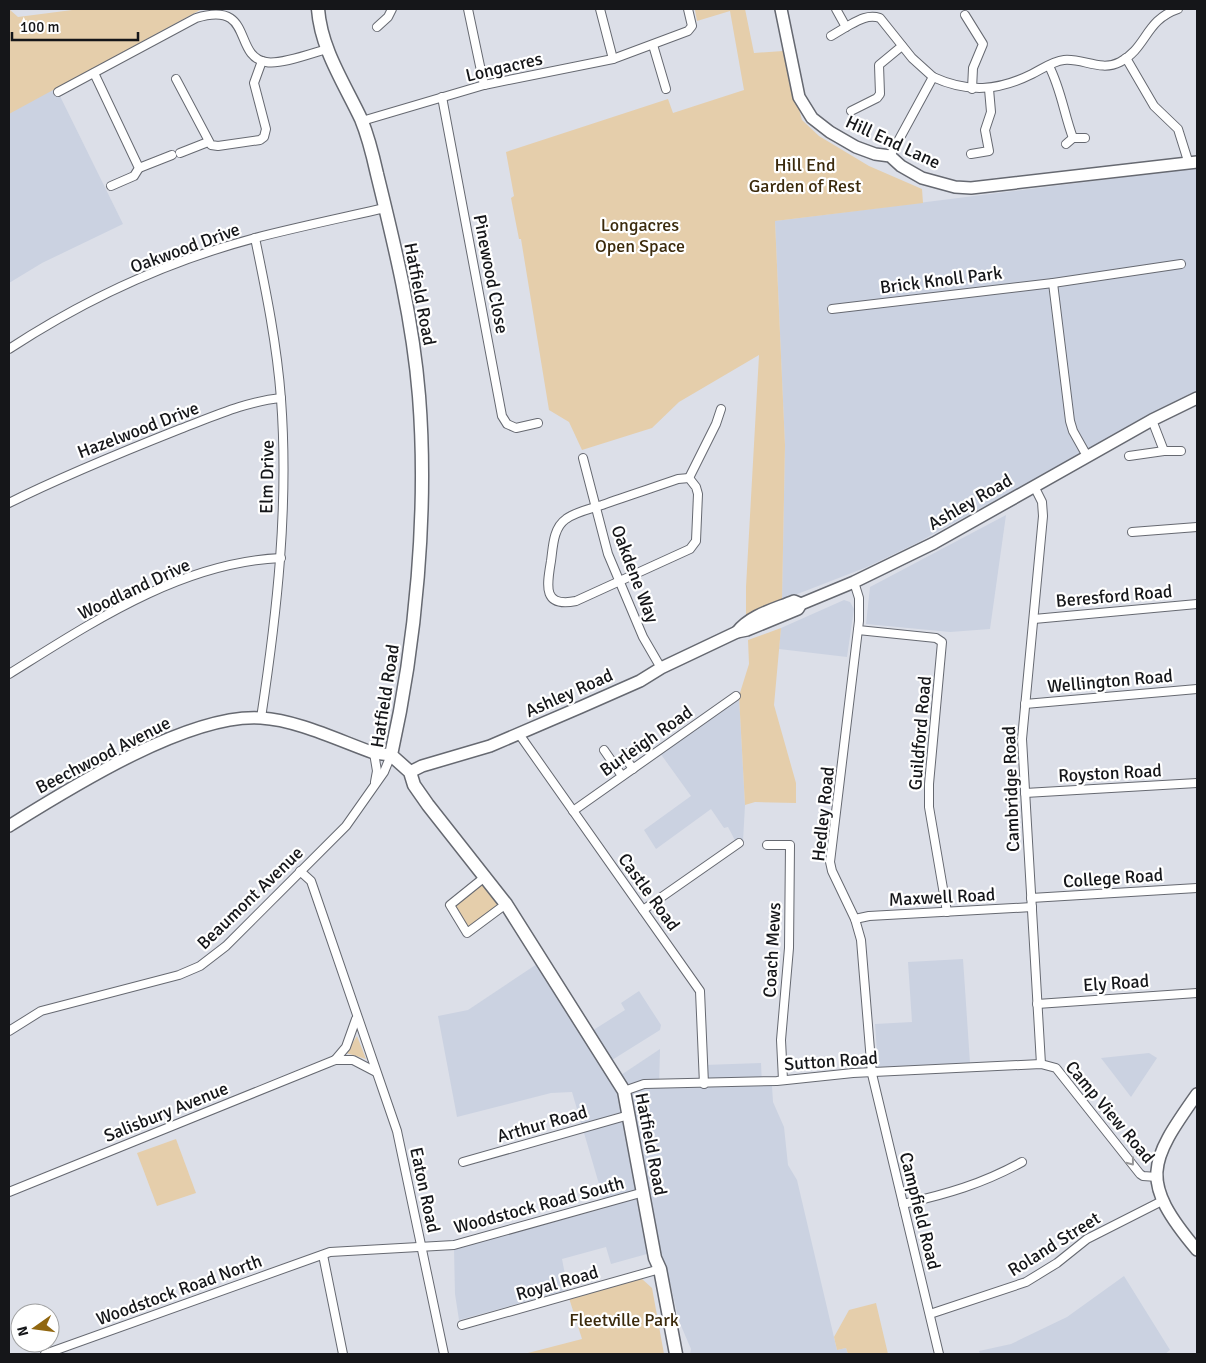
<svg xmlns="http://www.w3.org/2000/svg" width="1206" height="1363" viewBox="0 0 1206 1363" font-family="Signika,sans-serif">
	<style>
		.built { fill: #cbd2e1 }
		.green { fill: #e5ceab }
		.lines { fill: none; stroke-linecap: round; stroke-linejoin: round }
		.street-casing { stroke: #666971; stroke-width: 10 }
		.secondary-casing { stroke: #666971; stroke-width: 14 }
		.primary-casing { stroke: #666971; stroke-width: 15 }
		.street { stroke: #fff; stroke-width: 8 }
		.secondary { stroke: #fff; stroke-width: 11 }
		.primary { stroke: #fff; stroke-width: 12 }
		.oneway { stroke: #969698 }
		.labels { text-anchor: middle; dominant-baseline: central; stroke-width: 4.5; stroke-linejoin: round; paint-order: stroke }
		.street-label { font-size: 18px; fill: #151619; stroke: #fff }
		.park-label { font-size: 18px; fill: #3b2a0c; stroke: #fff }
	</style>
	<rect width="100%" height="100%" fill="#dcdfe8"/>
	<g class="built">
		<path d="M54 84 123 224 42 263 9 283V108Z"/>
		<path d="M1197 168V390L917 543 867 567 782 600 785 445 775 221Z"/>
		<path d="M1006 515 990 629 950 632 866 624 870 587Z"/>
		<path d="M844 600 850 602 854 609 847 657 779 649 781 628Z"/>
		<path d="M739 696 745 805 743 841 737 844 728 827 724 828 711 809 656 849 644 830 691 796 660 753Z"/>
		<path d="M963 959 970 1063 878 1067 875 1024 912 1022 908 962Z"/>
		<path d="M540 962 584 1036 625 1010 621 1003 639 991 661 1025 660 1030 612 1060 621 1075 660 1049 659 1088 704 1087V1065L761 1063 762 1086H772L773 1102 784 1127 788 1165 797 1180 837 1350 846 1348 848 1354H690L691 1349 679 1321 670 1283 661 1271 654 1252 611 1264 606 1247 562 1259 568 1290 459 1320 455 1294 454 1249 606 1208 572 1092 551 1093 457 1117 438 1016 468 1010Z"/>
		<path d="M1149 1053 1157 1058 1131 1097 1101 1058Z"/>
		<path d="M1124 1276 1170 1350 1165 1354H980L979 1351 1011 1344 1067 1317Z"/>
	</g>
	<g class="green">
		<path d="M9 9 18 17 80 9H202L9 114Z"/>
		<path d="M701 9H745L754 53 783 51 802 120 819 136 869 166 922 189 923 203 775 221 785 445 782 600 746 615V587L759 355 679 402 652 428 582 450 569 422 549 410 521 239H519L511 198 514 196 506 152 668 99 673 113 744 90 730 11 697 21 695 10Z"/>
		<path d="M781 628 774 705 796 783V803L755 802 745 805 739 696 749 664 748 640Z"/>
		<path d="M486 881 503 906 467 932 451 908Z"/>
		<path d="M357 1036 366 1059 346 1053Z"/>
		<path d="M176 1139 196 1193 157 1206 137 1153Z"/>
		<path d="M642 1279 652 1288 664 1354H524L582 1339 569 1298Z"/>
		<path d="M876 1303 888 1354H848L846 1348 837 1350 834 1337 849 1310Z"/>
	</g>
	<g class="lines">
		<defs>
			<g id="street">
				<path d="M468 9 484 85"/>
				<path d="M600 9 613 59"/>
				<path d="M836 9 846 27C857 21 867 14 880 18L912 58 933 77"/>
				<path d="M965 15 983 44 973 68 972 89"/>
				<path d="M377 27 388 17 392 9"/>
				<path d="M831 36 846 27"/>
				<path d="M653 45 666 89"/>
				<path d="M1126 58 1154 106 1178 129 1189 164"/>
				<path d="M1049 66C1061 89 1064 114 1073 138"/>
				<path d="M94 73 139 168 134 176 111 186"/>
				<path d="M176 79 211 145 218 146 260 140 264 137 266 129 254 83 262 61"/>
				<path d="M58 92 196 18C255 0 232 56 266 62 281 65 312 53 327 49"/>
				<path d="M442 97 502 416 507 424 516 428 538 423"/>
				<path d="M851 111 877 98 880 94 879 65 902 46"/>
				<path d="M362 121 484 85 613 59 688 31 692 26 688 9"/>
				<path d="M1066 144 1073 138H1085"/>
				<path d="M180 153 208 142"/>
				<path d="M971 154 989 151 985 130 991 112 989 89"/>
				<path d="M890 156 933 77C968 93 998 91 1032 74 1042 69 1053 61 1064 60 1083 58 1101 72 1120 62 1147 48 1145 20 1178 9"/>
				<path d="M139 168 172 155"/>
				<path d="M255 238C266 291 277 345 281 399 289 506 277 613 261 718"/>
				<path d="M1053 283 1070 421 1073 431 1087 456"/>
				<path d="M832 309 1053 283 1181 264"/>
				<path d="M9 349C84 300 168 261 255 238 298 227 341 218 385 208"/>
				<path d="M1152 420 1164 451H1181"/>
				<path d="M1129 456 1164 451"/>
				<path d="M583 458 608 554 643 637 661 668"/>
				<path d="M689 478 696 487 698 494 696 541 690 549 576 601C542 608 547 585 551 561 553 547 553 528 566 519 575 512 590 509 602 505 627 496 652 488 678 479Z"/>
				<path d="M689 478 716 424 721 409"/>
				<path d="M1034 486 1042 502 1043 516 1022 739 1041 1064"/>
				<path d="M9 503C65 475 122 452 180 429 212 417 247 401 281 398"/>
				<path d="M1132 532 1197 527"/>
				<path d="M854 582 859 598V621L830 862 832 871 855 919 861 940 872 1074 939 1354"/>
				<path d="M1034 619 1197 604"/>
				<path d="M858 630 936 638 942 642 929 784V807L947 912"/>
				<path d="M9 674C91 623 181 562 281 558"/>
				<path d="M1025 704 1197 689"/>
				<path d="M519 734 700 991 704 1084"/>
				<path d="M604 750 622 776"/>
				<path d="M374 753 377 771 375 782"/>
				<path d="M628 753 624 756 633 769"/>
				<path d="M1025 793 1197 783"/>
				<path d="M573 811 736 696"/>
				<path d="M767 845H790L789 948 781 1040 783 1080"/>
				<path d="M300 871 311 881 397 1131 444 1354"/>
				<path d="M486 876 450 905 467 933 506 904"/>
				<path d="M1031 898 1197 888"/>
				<path d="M643 910 739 843"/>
				<path d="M855 919 869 916 1032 907"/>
				<path d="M1037 1004 1197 993"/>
				<path d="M9 1031 41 1011 179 975 200 966 226 946 346 826 384 772 391 755"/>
				<path d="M335 1060 346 1047 356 1019"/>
				<path d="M624 1091 644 1084 777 1081 853 1073 1041 1064 1056 1068 1140 1174 1143 1176 1157 1177"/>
				<path d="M463 1162 629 1115"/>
				<path d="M9 1192 335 1060H353L376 1072"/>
				<path d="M903 1204C947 1194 982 1184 1022 1162"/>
				<path d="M323 1255 343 1354"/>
				<path d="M930 1314 1026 1282 1057 1263 1087 1239 1162 1201"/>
				<path d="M462 1325 660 1269"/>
				<path d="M45 1354 330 1252 454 1245 644 1192"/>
			</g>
			<g id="secondary">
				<path d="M781 9 799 97 812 118 830 132 856 147 875 154 890 156 901 166 922 178 955 187 971 188 1197 162"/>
				<path d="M737 632C750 615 775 609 794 601L801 604"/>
				<path d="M410 772 422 766 490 746 581 707 640 681 661 668 737 632 747 630 798 609 801 604 854 582 934 543 1152 420 1197 398"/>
				<path d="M9 826C70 788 189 713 261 718 297 720 340 741 374 753L391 755"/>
				<path d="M1197 1094C1148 1163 1139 1181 1197 1250"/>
			</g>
			<path id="primary" d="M318 9C321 49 344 83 361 119 368 136 373 156 377 174 395 247 413 321 419 396 428 510 416 644 391 755L410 772 414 785 428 805 506 904 624 1091 655 1258 660 1269 676 1354"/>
		</defs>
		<use href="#street" class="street-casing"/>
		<use href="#secondary" class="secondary-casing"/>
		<use href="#primary" class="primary-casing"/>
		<use href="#street" class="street"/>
		<use href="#secondary" class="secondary"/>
		<use href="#primary" class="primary"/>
	</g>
	<defs><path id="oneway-chevron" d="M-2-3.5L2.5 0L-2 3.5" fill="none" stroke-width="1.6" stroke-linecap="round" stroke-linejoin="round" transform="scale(1.25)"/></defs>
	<use class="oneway" href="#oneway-chevron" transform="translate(1131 1162) rotate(52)"/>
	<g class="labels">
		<g class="street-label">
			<text transform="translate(504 67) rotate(-13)">Longacres</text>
			<text transform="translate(893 142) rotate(25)">Hill End Lane</text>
			<text transform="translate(185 248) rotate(-20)">Oakwood Drive</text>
			<text transform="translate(491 274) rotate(79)">Pinewood Close</text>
			<text transform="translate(941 280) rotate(-7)">Brick Knoll Park</text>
			<text transform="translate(420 294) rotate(79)">Hatfield Road</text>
			<text transform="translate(138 430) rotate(-21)">Hazelwood Drive</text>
			<text transform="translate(267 477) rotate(-89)">Elm Drive</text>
			<text transform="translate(970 502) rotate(-30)">Ashley Road</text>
			<text transform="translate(635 574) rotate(69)">Oakdene Way</text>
			<text transform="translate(134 589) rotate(-25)">Woodland Drive</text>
			<text transform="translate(1114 596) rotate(-5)">Beresford Road</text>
			<text transform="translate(1110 681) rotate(-5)">Wellington Road</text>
			<text transform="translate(569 693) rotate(-24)">Ashley Road</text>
			<text transform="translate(385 696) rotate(-81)">Hatfield Road</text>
			<text transform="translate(920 733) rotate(-85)">Guildford Road</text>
			<text transform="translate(646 741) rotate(-35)">Burleigh Road</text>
			<text transform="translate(103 755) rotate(-27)">Beechwood Avenue</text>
			<text transform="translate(1110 773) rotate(-3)">Royston Road</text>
			<text transform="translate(1011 789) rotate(-92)">Cambridge Road</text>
			<text transform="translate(823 814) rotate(-84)">Hedley Road</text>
			<text transform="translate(1113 878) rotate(-4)">College Road</text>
			<text transform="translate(649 892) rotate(54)">Castle Road</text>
			<text transform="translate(942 897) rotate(-3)">Maxwell Road</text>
			<text transform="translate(250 898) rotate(-44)">Beaumont Avenue</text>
			<text transform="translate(772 950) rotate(-87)">Coach Mews</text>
			<text transform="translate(1116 983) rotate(-4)">Ely Road</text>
			<text transform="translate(831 1061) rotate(-4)">Sutton Road</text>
			<text transform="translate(166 1112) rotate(-22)">Salisbury Avenue</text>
			<text transform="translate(1110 1112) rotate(50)">Camp View Road</text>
			<text transform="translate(542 1124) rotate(-16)">Arthur Road</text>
			<text transform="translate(651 1144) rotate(79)">Hatfield Road</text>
			<text transform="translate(425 1190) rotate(78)">Eaton Road</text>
			<text transform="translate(539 1205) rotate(-15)">Woodstock Road South</text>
			<text transform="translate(920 1211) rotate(76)">Campfield Road</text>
			<text transform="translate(1054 1244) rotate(-32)">Roland Street</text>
			<text transform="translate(557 1283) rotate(-16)">Royal Road</text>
			<text transform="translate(179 1290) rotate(-20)">Woodstock Road North</text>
		</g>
		<g class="park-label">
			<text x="805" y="165">Hill End<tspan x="805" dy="21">Garden of Rest</tspan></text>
			<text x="640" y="225">Longacres<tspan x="640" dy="21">Open Space</tspan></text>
			<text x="624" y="1320">Fleetville Park</text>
		</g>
	</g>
	<rect width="1206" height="1363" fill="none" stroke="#151619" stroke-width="20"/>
	<g transform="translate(35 1328) rotate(256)"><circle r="24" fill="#ffffff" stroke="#a1a2a3"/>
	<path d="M0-4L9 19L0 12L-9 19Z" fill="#916710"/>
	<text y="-8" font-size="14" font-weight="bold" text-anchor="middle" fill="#151619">N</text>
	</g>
	<path d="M12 32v8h126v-8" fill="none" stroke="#151619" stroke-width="2.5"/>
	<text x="20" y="32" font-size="15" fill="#151619" stroke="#ffffff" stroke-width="4" paint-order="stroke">100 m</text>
</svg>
